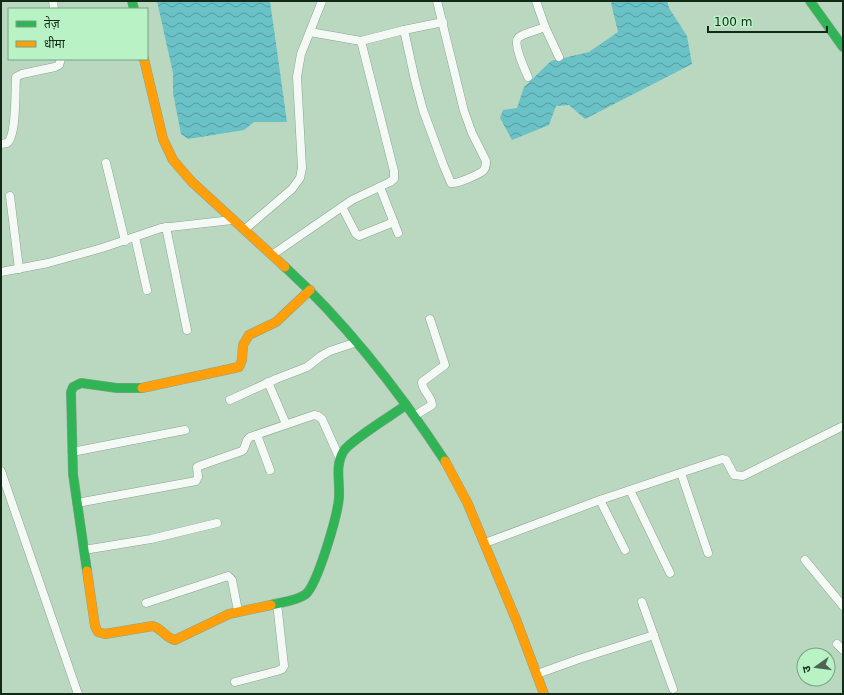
<svg xmlns="http://www.w3.org/2000/svg" width="844" height="695" viewBox="0 0 844 695" font-family="'DejaVu Sans','Noto Sans Devanagari',sans-serif">
	<style>
		.water { fill: url(#water-waves) }
		.lines { fill: none; stroke-linecap: round; stroke-linejoin: round }
		.street-casing { stroke: #8ba390; stroke-width: 9 }
		.fast-casing { stroke: #8ba390; stroke-width: 10 }
		.slow-casing { stroke: #8ba390; stroke-width: 10 }
		.street { stroke: #f5f9f6; stroke-width: 8 }
		.fast { stroke: #30b455; stroke-width: 9 }
		.slow { stroke: #ff9f0a; stroke-width: 9 }
	</style>
	<defs>
		<pattern id="water-waves" width="16" height="10" patternUnits="userSpaceOnUse"><rect width="16" height="10" fill="#6ac1c6"/><path d="M0 5q4-4 8 0t8 0" fill="none" stroke="#569da0"/></pattern>
	</defs>
	<rect width="100%" height="100%" fill="#bad8c0"/>
	<g class="water">
		<path d="M157 1H270L287 122H254L244 130 188 139 181 134 173 93V73Z"/>
		<path d="M614 1H667L669 8 687 36 692 64 585 119 569 105 556 106 549 125 512 140 500 118 503 110 517 108 524 87 551 61 589 52 618 32 611 3Z"/>
	</g>
	<g class="lines">
		<defs>
			<g id="street">
				<path d="M53 1 54 9"/>
				<path d="M536 1 545 27 559 57"/>
				<path d="M404 30 415 80 423 110 443 164 451 183C458 184 477 175 483 171 486 168 486 165 486 161L472 133 464 111 437 1"/>
				<path d="M310 32 361 41"/>
				<path d="M528 77C525 70 513 44 518 38 523 33 539 30 545 27"/>
				<path d="M1 144C1 144 7 143 7 143 17 136 15 89 16 77L22 74 55 67 59 65 61 59"/>
				<path d="M106 163 125 241"/>
				<path d="M380 187 398 233"/>
				<path d="M10 196 19 269"/>
				<path d="M342 207 356 234 359 236 394 222"/>
				<path d="M166 227 187 330"/>
				<path d="M244 230 292 189 300 178 302 168 297 77 301 54 322 1"/>
				<path d="M135 237 147 290"/>
				<path d="M272 255 352 200 390 182 394 179V171L361 41 404 30 443 22"/>
				<path d="M1 272 48 263 102 248 161 228 232 220"/>
				<path d="M268 382 286 424"/>
				<path d="M230 400 276 379 307 367 321 356 330 351 357 342"/>
				<path d="M414 416 432 405C432 396 422 391 422 382L445 365 430 319"/>
				<path d="M257 435 270 470"/>
				<path d="M72 452 185 430"/>
				<path d="M1 471 78 694"/>
				<path d="M681 473 708 553"/>
				<path d="M630 490 670 573"/>
				<path d="M600 500 625 550"/>
				<path d="M77 503 196 481 198 477 197 467 199 466 242 451C247 447 244 441 250 437L314 415 318 416 322 419 340 459"/>
				<path d="M485 543 600 500 722 459 726 460 734 475 743 476 841 427"/>
				<path d="M84 550 151 539 217 523"/>
				<path d="M805 560 843 606"/>
				<path d="M642 602 673 689"/>
				<path d="M146 603 228 576 232 580 238 611"/>
				<path d="M837 644 843 650"/>
				<path d="M537 674 579 659 654 635"/>
				<path d="M235 682 277 671 282 669 284 666 277 603"/>
			</g>
			<g id="fast">
				<path d="M132 1 134 9"/>
				<path d="M810 1 843 47"/>
				<path d="M285 267C347 324 399 391 445 461"/>
				<path d="M87 571 73 474 71 392 73 387 81 383 117 388H142"/>
				<path d="M271 605C282 602 297 601 306 594 318 583 338 514 339 497 340 482 335 466 343 452 348 442 394 414 406 405"/>
			</g>
			<g id="slow">
				<path d="M144 59 163 139 173 160 192 182 285 267"/>
				<path d="M142 388 239 367 242 360 243 345 249 335 276 322 310 290"/>
				<path d="M445 461 467 502 517 622 544 694"/>
				<path d="M87 571 95 626 98 632 105 634 153 626C162 629 166 638 175 640L229 614 271 605"/>
			</g>
		</defs>
		<use href="#street" class="street-casing"/>
		<use href="#fast" class="fast-casing"/>
		<use href="#slow" class="slow-casing"/>
		<use href="#street" class="street"/>
		<use href="#fast" class="fast"/>
		<use href="#slow" class="slow"/>
	</g>
	<rect width="844" height="695" fill="none" stroke="#132918" stroke-width="4"/>
	<rect x="8" y="8" width="140" height="52" fill="#b9f3c5" stroke="#77a280"/>
	<rect x="16" y="21" width="20" height="6" fill="#30b455" stroke="#77a280"/>
	<text x="44" y="28" font-size="12" fill="#132918">तेज़</text>
	<rect x="16" y="41" width="20" height="6" fill="#ff9f0a" stroke="#77a280"/>
	<text x="44" y="48" font-size="12" fill="#132918">धीमा</text>
	<g transform="translate(816 667) rotate(256)"><circle r="19" fill="#b9f3c5" stroke="#77a280"/>
	<path d="M0-3L7 15L0 10L-7 15Z" fill="#4d6653"/>
	<text y="-6" font-size="11" font-weight="bold" text-anchor="middle" fill="#132918">उ</text>
	</g>
	<path d="M708 26v6h119v-6" fill="none" stroke="#132918" stroke-width="2"/>
	<text x="714" y="26" font-size="12" fill="#132918" stroke="#b9f3c5" stroke-width="3" paint-order="stroke">100 m</text>
</svg>
